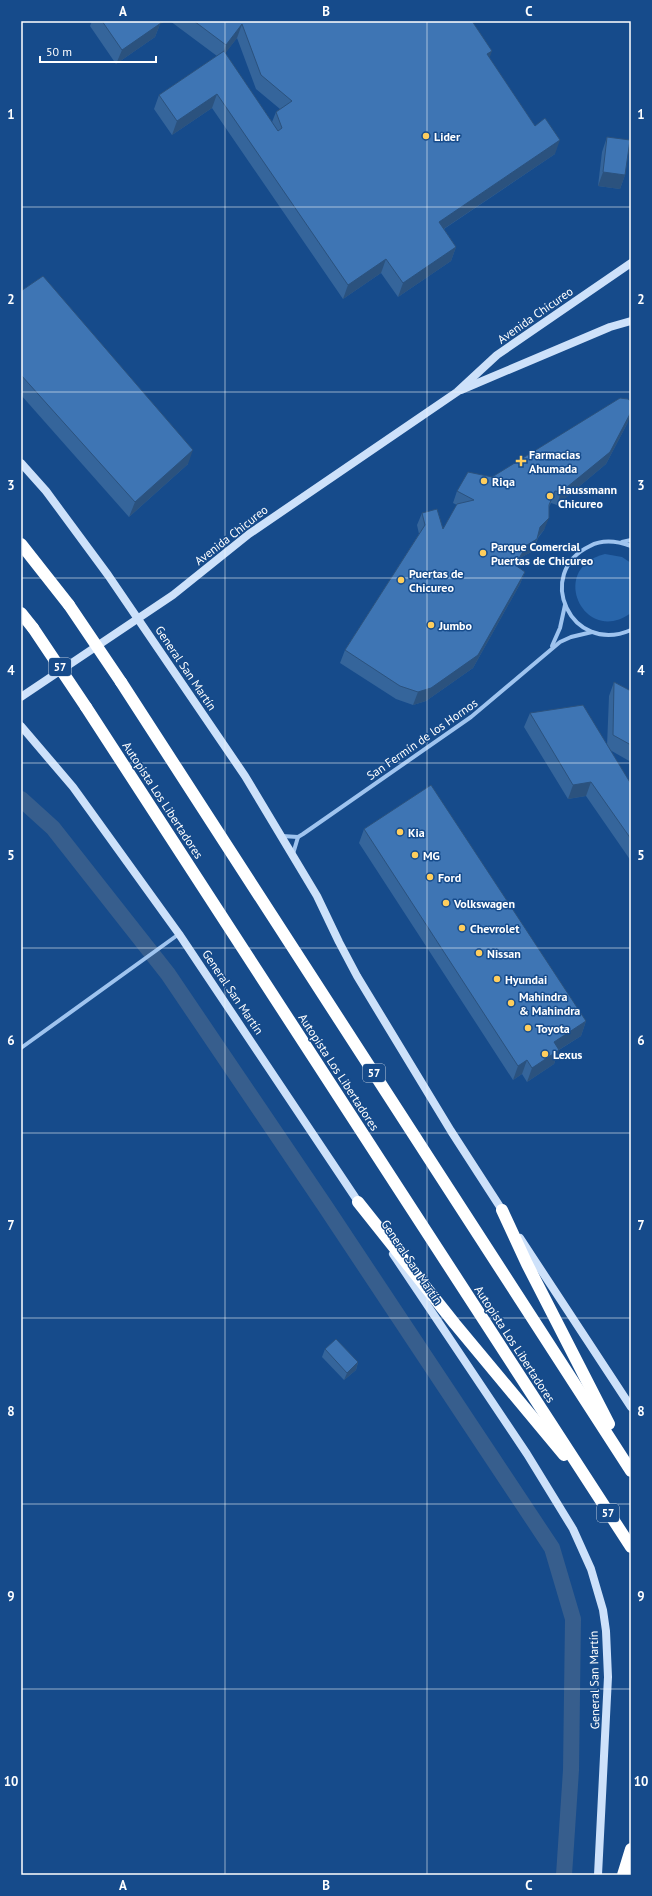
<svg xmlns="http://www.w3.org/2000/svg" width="652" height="1896" viewBox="0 0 652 1896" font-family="'PT Sans',sans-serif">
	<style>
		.grass { fill: #2865aa }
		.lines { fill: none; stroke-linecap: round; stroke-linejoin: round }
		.canal { stroke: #375e8d; stroke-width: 16 }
		.street { stroke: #9fc4ef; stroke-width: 4 }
		.secondary { stroke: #cde1fa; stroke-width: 8 }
		.highway { stroke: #fff; stroke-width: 12 }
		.highway-bridge { stroke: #fff; stroke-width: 12 }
		.wall { fill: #35659b; fill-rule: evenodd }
		.shaded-wall { fill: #2b527e }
		.building { fill: #3e75b4; stroke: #2b527e }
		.grid { fill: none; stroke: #fff; stroke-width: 1; stroke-opacity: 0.55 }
		.poi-dot { fill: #ffce5d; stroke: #164b8b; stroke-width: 1.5 }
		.labels { text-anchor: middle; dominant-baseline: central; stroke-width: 3; stroke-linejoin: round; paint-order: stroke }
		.shield { fill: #164b8b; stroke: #b9c9dc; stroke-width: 1 }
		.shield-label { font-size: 11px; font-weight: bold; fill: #fff }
		.poi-label { font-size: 12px; font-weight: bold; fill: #fff; stroke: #164b8b; text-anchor: start }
		.street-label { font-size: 12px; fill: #fff; stroke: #164b8b }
		.neatline { fill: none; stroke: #fff; stroke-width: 1.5 }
		.grid-label { font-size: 13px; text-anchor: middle; font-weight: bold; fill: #fff }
	</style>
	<rect width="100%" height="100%" fill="#164b8b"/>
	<path class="grass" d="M605 554 622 557 631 563V613C584 647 547 568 605 554Z"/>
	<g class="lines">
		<path class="canal" d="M21 799 53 828 168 974 325 1206 552 1548 573 1619 571 1770 564 1875"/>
		<g class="street">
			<path d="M622 542 631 540"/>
			<path d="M631 546C617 541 603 539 590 546 533 573 571 656 631 630"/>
			<path d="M552 646 560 628 565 605"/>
			<path d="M282 836 298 837 303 834 471 717 560 642 571 637 592 632"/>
			<path d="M293 854 298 837"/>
			<path d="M21 1048 179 934"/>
		</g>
		<g class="secondary">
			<path d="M461 390 610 327 631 321"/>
			<path d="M21 463 46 491 108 575 245 776 317 896 339 942 357 976 451 1131 504 1213"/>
			<path d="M21 697 173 595 249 534 457 392 497 355 631 263"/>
			<path d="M21 726 73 787 179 934 361 1206"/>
			<path d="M520 1238 631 1407"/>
			<path d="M393 1254 527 1454 573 1529 591 1569 603 1610 606 1631 608 1677 598 1875"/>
		</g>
		<g class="highway">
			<path d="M21 544 69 605"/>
			<path d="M21 613 33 628"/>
			<path d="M121 682 631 1471"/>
			<path d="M86 707 631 1547"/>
			<path d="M358 1202 455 1324 564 1455"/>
			<path d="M502 1210 527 1264 609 1424"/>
			<path d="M623 1875 631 1849"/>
		</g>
		<g class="highway-bridge">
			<path d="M69 605 121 682"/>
			<path d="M33 628 86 707"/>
		</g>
	</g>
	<g class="wall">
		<path d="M92 21H165L160 24 155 37 116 64 90 26Z"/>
		<path d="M170 21H472L489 58 535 126 555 154 444 229 456 247 451 261 398 297 381 273 343 299 212 108 172 135 154 109 159 95 217 56ZM237 38 256 89 280 109 276 112 272 122 225 53Z"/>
		<path d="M607 137 625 175 620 189 598 186 602 152Z"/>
		<path d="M21 291 188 464 129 517 21 395Z"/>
		<path d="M628 422 606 464 557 505 551 503 549 507 544 530 538 538 533 551 522 557 517 566 525 572 520 584 473 668 426 701 413 705 396 699 340 663 345 650 419 534 417 525 422 513 443 529 457 505 453 503 457 491 492 477Z"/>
		<path d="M614 682 631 691V762L610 750 631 784V861L586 796 568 799 524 727 530 713 607 746 609 696Z"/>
		<path d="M364 829 586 1021 581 1036 559 1050 554 1064 527 1082 522 1074 513 1080 359 843Z"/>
		<path d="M325 1349 358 1362 356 1370 344 1380 322 1357Z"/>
	</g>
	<g class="shaded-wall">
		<path d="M154 21H165L160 24 155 37 116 64 122 50Z"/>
		<path d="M242 24 237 38 221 59 226 45Z"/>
		<path d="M492 51 487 65V54Z"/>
		<path d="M217 94 212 108 172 135 177 121Z"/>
		<path d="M560 140 555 154 433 236 439 222Z"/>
		<path d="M603 172 625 175 620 189 598 186Z"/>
		<path d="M456 247 451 261 398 297 403 283Z"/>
		<path d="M386 259 381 273 343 299 348 285Z"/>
		<path d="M631 412 628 422 606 464 557 505 561 492Z"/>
		<path d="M193 450 188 464 129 517 135 502Z"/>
		<path d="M549 518 544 530 536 539 540 527Z"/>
		<path d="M537 539 533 551 522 557 510 578 515 565 527 545Z"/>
		<path d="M525 572 520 584 473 668 426 701 413 705 418 692Z"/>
		<path d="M591 782 586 796 568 799 573 785Z"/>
		<path d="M586 1021 581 1036 549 1056 554 1042Z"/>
		<path d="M559 1050 554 1064 527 1082 532 1068Z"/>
		<path d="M527 1060 522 1074 513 1080 518 1066Z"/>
		<path d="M358 1362 356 1370 344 1380 347 1373Z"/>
	</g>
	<g class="building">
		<path d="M102 21H159L161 23 122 50Z"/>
		<path d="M194 21H472L492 51 487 54 535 126 545 118 560 140 439 222 456 247 403 283 386 259 348 285 217 94 177 121 159 95 224 51 278 131 282 128 276 112 292 101 261 75 242 24 226 45Z"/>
		<path d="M607 137 630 140 625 175 603 172Z"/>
		<path d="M43 276 193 450 135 502 21 375V291Z"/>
		<path d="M620 398 628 399 631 402V412L610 452 561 492 555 491 549 505V518L540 527 537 539 527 545 515 565 525 572 478 655 431 688 418 692 400 686 345 650 425 525 422 513 437 509 443 529 457 504 474 500 457 491 468 472 492 477Z"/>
		<path d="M614 682 631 691V745L613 735Z"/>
		<path d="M583 705 631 784V839L591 782 573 785 530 713Z"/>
		<path d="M431 785 586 1021 554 1042 559 1050 532 1068 527 1060 518 1066 364 829Z"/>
		<path d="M336 1339 358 1362 347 1373 325 1349Z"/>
	</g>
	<path class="grid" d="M225 21V1875M427 21V1875M21 207H631M21 392H631M21 578H631M21 763H631M21 948H631M21 1133H631M21 1318H631M21 1504H631M21 1689H631"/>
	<g class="poi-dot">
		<circle cx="426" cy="136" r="4"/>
		<path d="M519 455h4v4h4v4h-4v4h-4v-4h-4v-4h4z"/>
		<circle cx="484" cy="481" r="4"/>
		<circle cx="550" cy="496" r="4"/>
		<circle cx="483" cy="553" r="4"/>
		<circle cx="401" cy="580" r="4"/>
		<circle cx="431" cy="625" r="4"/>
		<circle cx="400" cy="832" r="4"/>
		<circle cx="415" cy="855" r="4"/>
		<circle cx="430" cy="877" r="4"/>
		<circle cx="446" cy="903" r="4"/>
		<circle cx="462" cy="928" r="4"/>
		<circle cx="479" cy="953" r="4"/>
		<circle cx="497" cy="979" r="4"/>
		<circle cx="511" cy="1003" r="4"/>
		<circle cx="528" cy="1028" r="4"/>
		<circle cx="545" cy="1054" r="4"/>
	</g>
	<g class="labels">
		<g class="shield">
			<rect x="49" y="658" width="22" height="18" rx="3"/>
			<rect x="363" y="1064" width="22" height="18" rx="3"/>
			<rect x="597" y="1504" width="22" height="18" rx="3"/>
		</g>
		<g class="shield-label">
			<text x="60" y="667">57</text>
			<text x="374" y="1073">57</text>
			<text x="608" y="1513">57</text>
		</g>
		<g class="poi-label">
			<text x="434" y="136">Lider</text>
			<text x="529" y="454">Farmacias<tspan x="529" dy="14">Ahumada</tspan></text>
			<text x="492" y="481">Riqa</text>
			<text x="558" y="489">Haussmann<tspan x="558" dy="14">Chicureo</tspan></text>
			<text x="491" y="546">Parque Comercial<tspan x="491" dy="14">Puertas de Chicureo</tspan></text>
			<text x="409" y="573">Puertas de<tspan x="409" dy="14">Chicureo</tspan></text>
			<text x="439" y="625">Jumbo</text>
			<text x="408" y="832">Kia</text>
			<text x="423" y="855">MG</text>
			<text x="438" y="877">Ford</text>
			<text x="454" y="903">Volkswagen</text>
			<text x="470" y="928">Chevrolet</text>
			<text x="487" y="953">Nissan</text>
			<text x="505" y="979">Hyundai</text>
			<text x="519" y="996">Mahindra<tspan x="519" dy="14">&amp; Mahindra</tspan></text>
			<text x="536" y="1028">Toyota</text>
			<text x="553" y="1054">Lexus</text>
		</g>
		<g class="street-label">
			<text transform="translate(535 315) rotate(-35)">Avenida Chicureo</text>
			<text transform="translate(231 535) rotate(-38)">Avenida Chicureo</text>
			<text transform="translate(186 668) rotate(56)">General San Martín</text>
			<text transform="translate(422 739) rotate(-35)">San Fermín de los Hornos</text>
			<text transform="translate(163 800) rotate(57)">Autopista Los Libertadores</text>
			<text transform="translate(233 992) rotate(56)">General San Martín</text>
			<text transform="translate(339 1072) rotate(57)">Autopista Los Libertadores</text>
			<text transform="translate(412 1262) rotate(56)">General San Martín</text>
			<text transform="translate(515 1344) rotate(57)">Autopista Los Libertadores</text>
			<text transform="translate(594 1680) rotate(-91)">General San Martín</text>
		</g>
	</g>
	<rect width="652" height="1896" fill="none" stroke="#164b8b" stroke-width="44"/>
	<path d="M40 56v6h116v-6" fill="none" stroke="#ffffff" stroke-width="2"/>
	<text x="46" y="56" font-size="12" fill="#ffffff" stroke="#164b8b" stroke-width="3" paint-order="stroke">50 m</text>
	<rect x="22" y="22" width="608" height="1852" class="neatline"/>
	<g class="grid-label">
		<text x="123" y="16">A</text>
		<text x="326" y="16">B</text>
		<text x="529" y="16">C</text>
		<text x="11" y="119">1</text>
		<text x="641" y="119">1</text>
		<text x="11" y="304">2</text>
		<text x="641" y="304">2</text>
		<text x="11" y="490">3</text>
		<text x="641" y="490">3</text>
		<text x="11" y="675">4</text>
		<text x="641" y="675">4</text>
		<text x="11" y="860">5</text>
		<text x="641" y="860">5</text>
		<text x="11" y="1045">6</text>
		<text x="641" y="1045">6</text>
		<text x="11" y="1230">7</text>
		<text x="641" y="1230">7</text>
		<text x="11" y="1416">8</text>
		<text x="641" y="1416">8</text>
		<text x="11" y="1601">9</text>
		<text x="641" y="1601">9</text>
		<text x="11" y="1786">10</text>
		<text x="641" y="1786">10</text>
		<text x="123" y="1890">A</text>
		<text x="326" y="1890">B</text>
		<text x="529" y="1890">C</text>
	</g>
</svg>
